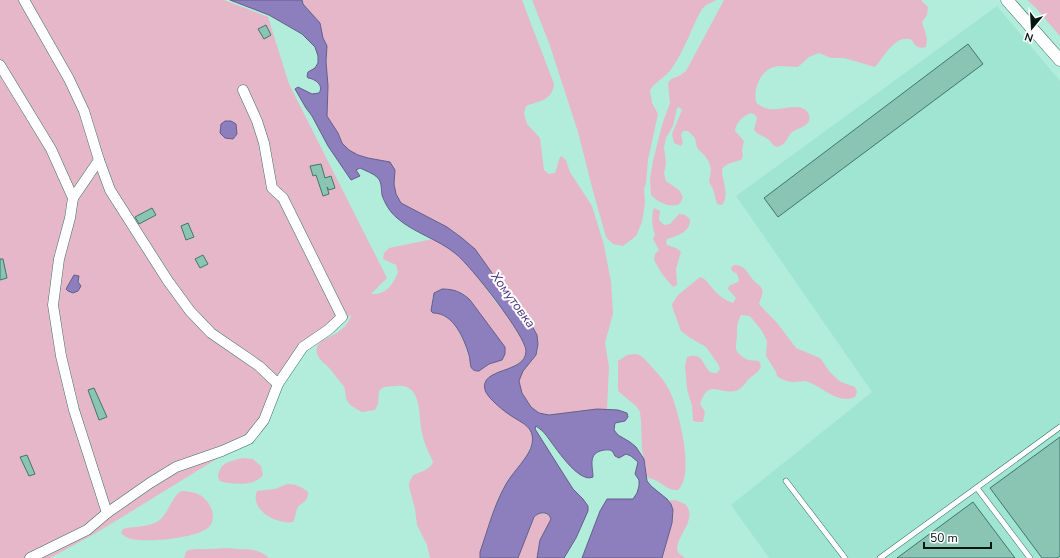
<svg xmlns="http://www.w3.org/2000/svg" width="1060" height="558" viewBox="0 0 1060 558" font-family="'Nunito Sans',sans-serif">
	<style>
		.built { fill: #a0e5d1 }
		.green { fill: #e6b7c8; fill-rule: evenodd }
		.water { fill: #8d7ebd; stroke: #635f8a }
		.building { fill: #8ac4b3; stroke: #3f7769 }
		.lines { fill: none; stroke-linecap: round; stroke-linejoin: round }
		.service-casing { stroke: #387062; stroke-width: 6 }
		.minor-casing { stroke: #387062; stroke-width: 11 }
		.tertiary-casing { stroke: #387062; stroke-width: 13 }
		.service { stroke: #fff; stroke-width: 5 }
		.minor { stroke: #fff; stroke-width: 10 }
		.tertiary { stroke: #fff; stroke-width: 12 }
		.labels { text-anchor: middle; dominant-baseline: central; stroke-width: 4; stroke-linejoin: round; paint-order: stroke }
		.water-label { font-size: 13px; font-style: italic; fill: #4a327e; stroke: #fff }
	</style>
	<rect width="100%" height="100%" fill="#b2eddc"/>
	<path class="built" d="M997 6 1060 81V558H769L731 505 872 392 736 196Z"/>
	<g class="green">
		<path d="M0 0H224L268 17 289 84 387 278 371 294C386 295 393 285 398 272L396 265 383 259 384 253 389 248 433 239C441 243 449 249 456 254 472 267 483 285 495 301 505 314 518 327 525 343 526 347 527 351 526 355 522 368 494 370 484 383 484 386 485 389 486 392 489 399 506 413 513 417 521 422 530 425 532 435 535 452 515 469 506 483 494 503 488 529 480 552V558H430L427 545 417 525 415 509 409 487V483L413 475C420 472 430 470 433 462 429 453 424 443 422 433 418 415 423 383 396 386 388 387 385 385 379 391L378 404 375 410 362 412C356 409 348 405 346 398 345 393 346 388 342 384 338 379 334 374 330 369 326 364 321 362 318 356 311 342 329 338 337 333 344 328 350 322 351 314L342 323 304 351 281 387 259 433 96 533 50 558H0ZM446 289C452 290 459 290 464 294 479 305 489 344 495 362L489 364 484 368 470 361C465 343 456 313 433 313L432 298 439 290Z"/>
		<path d="M302 0H522L554 84C552 101 539 101 526 106L524 113 527 124 540 138 544 170 549 174 555 173C558 167 557 162 561 156L566 160 570 172 592 206 604 245 611 282 613 314 605 343 609 367 607 410H586L553 415 539 413 531 407 522 393 519 381 523 371 536 355 538 344 537 335 531 324 502 287 475 249 462 238 447 227 401 203 396 194 394 184 395 170 390 162 368 158 358 155 349 150 342 143 338 133 327 116 328 86 326 61 327 46 323 39 320 23 303 4Z"/>
		<path d="M532 0H717L706 5 702 9C691 28 685 50 672 68 666 77 656 81 650 90L652 103 658 114 648 160 646 183 644 189 645 203 642 222 636 236 623 246 613 244 606 237 593 191 578 132 549 43Z"/>
		<path d="M724 0H921L928 7 927 15 922 22 927 38 926 47C919 49 915 47 912 40 896 33 884 57 875 67L844 58H831L819 53 809 57 798 67C792 67 785 66 779 66 762 67 753 87 756 102 759 106 764 108 769 109 780 111 804 100 809 115 812 126 800 127 794 131 786 135 789 144 777 147 772 145 772 143 769 140 764 136 758 135 754 130L757 118 755 115 751 113C743 116 736 122 735 131L744 141 742 150 743 156 741 160C734 162 727 163 722 169 722 181 730 195 722 205L717 204 713 189 709 182 711 170 709 162 705 156 697 148 695 138 688 131H683L681 135C682 139 684 143 681 146L674 143 672 134 682 110 679 107 677 108 673 126 666 138 664 147 666 163 664 173 666 181 679 190 683 197 681 202 678 205C667 207 658 202 651 195L650 179 653 161 662 125 670 103 668 83 671 79 679 76 686 71Z"/>
		<path d="M1027 0H1060V36L1035 7Z"/>
		<path d="M654 208 660 211 659 220 664 225 670 224 679 214 685 215 690 219C691 232 677 236 667 239L666 242 667 245 676 248 681 252 676 269 677 285 673 287 662 274 654 260 655 254 659 250 653 239 655 234C652 229 651 213 654 208Z"/>
		<path d="M734 265C744 264 748 273 753 280 756 283 760 285 762 289 764 294 760 299 759 304L778 324 796 348 820 358 823 362 829 371 837 379 841 382 855 387 857 392 855 397C836 405 822 385 805 381 801 381 798 382 795 382 789 382 782 380 777 376L776 372 766 356 767 341 762 331 750 316 741 315C737 322 737 327 737 334 737 345 732 350 743 357 744 358 748 360 749 360 753 361 755 360 759 361L761 366C759 372 756 373 751 377 746 381 744 387 738 390 721 397 709 376 700 404L705 412 703 422H698L693 421 692 406 687 389 685 366 687 357C708 350 701 375 717 373L720 369 718 364 706 347 689 337 681 331 673 309 672 304 678 295 700 277C707 279 709 285 714 290 718 295 726 301 733 303L736 298 728 289 729 286 738 282 739 280 737 274 732 271 731 268Z"/>
		<path d="M635 354C643 355 646 361 651 366 656 372 661 376 665 383 669 389 673 397 675 405 681 423 694 477 678 490 665 491 662 480 648 478L646 474V468L642 450 641 422 640 412 636 406 619 392 618 389V361L627 355Z"/>
		<path d="M243 458 253 459 261 466 263 475C256 486 231 485 220 481L218 477C219 462 231 461 243 458Z"/>
		<path d="M287 484C295 484 303 487 308 492 308 504 301 501 297 509 295 513 296 517 293 522 277 525 249 510 257 491L275 489Z"/>
		<path d="M182 491C188 491 194 492 200 495 210 501 218 517 209 527 199 538 146 543 131 539 127 538 124 536 121 533L123 529 126 528C134 527 150 526 157 522 169 515 172 494 182 491Z"/>
		<path d="M675 500 685 504C700 520 672 539 678 552 679 554 683 556 685 558H662C665 551 665 543 668 535 671 525 677 511 669 501Z"/>
		<path d="M541 513 549 515 551 519 537 558H518L533 520 536 515Z"/>
		<path d="M229 548C244 551 257 546 269 558H184L186 552 188 550 197 549H211Z"/>
	</g>
	<g class="water">
		<path d="M230 0H302L303 4 320 23 323 38 327 46 326 61 328 86 327 116 338 133 342 143 349 150 358 155 368 158 390 162 395 170 394 184 396 194 401 203 447 227 462 238 475 249 502 287 531 324 537 335 538 344 536 355 523 371 519 381 522 393 531 407 539 413 549 415 597 409 618 410 627 413 628 417 625 421 615 423 614 430 618 435 630 442 636 447 644 459 647 481 651 486 667 499 671 504 673 510 672 523 662 558H582L600 511 607 499H633L637 493 639 486V480L635 474 638 462 631 456 626 454 619 458 615 456 613 452C610 449 608 450 604 450 587 453 593 466 593 477 578 484 554 445 546 435 543 431 540 429 536 426L535 429 573 489 583 499 588 506V511L576 538 564 558H537L540 540 551 519 549 515C544 511 538 513 534 517L518 558H480V552C488 529 494 505 506 484 512 473 530 456 532 444 535 428 524 424 513 417 506 413 487 398 485 390 479 367 526 374 526 351 526 336 470 265 456 254 438 239 414 233 397 218 390 212 385 204 382 195 381 189 382 183 378 178 373 173 366 171 360 168L356 170 360 176 351 180 328 146 312 116 306 108 295 89 298 87 312 94 319 93C324 86 316 79 308 78L307 76 308 72 315 68 318 63V56L315 47 302 34 269 15Z"/>
		<path d="M225 121H231L236 124 237 134 233 139 225 138 220 133 221 124Z"/>
		<path d="M74 275 79 276 78 282 81 286 78 291 73 293 68 291 66 289Z"/>
		<path d="M442 289C454 289 462 292 470 300L505 347V354L502 360 489 364 479 371C476 371 473 371 471 367 470 364 470 359 469 355 464 339 454 313 433 313L431 311 434 293Z"/>
	</g>
	<g class="building">
		<path d="M266 25 271 35 264 39 258 29Z"/>
		<path d="M968 44 983 64 778 217 764 198Z"/>
		<path d="M321 164 325 178 331 176 335 188 329 190 327 187 329 194 323 196 316 175 313 176 310 166Z"/>
		<path d="M152 208 156 215 139 224 135 217Z"/>
		<path d="M188 223 194 237 186 240 181 226Z"/>
		<path d="M203 255 208 264 200 268 195 259Z"/>
		<path d="M0 259H3L7 278 0 280Z"/>
		<path d="M94 388 107 417 99 420 88 390Z"/>
		<path d="M1060 437V556L1057 558H1042L990 488Z"/>
		<path d="M27 455 35 474 29 476 20 457Z"/>
		<path d="M973 502 1015 558H897Z"/>
	</g>
	<g class="lines">
		<defs>
			<g id="service">
				<path d="M786 481 845 558"/>
				<path d="M977 488 1030 558"/>
				<path d="M880 558 1060 427"/>
			</g>
			<g id="minor">
				<path d="M24 0 69 79 84 111 99 160 110 190 168 281 190 311 211 333 259 366 278 384"/>
				<path d="M0 65 51 149 73 198 70 218 59 259 53 305 61 356 74 410 107 513"/>
				<path d="M73 198 99 160"/>
				<path d="M30 558 87 530 107 513 127 499 150 483 176 467 222 451 249 439 264 420 278 384 303 347 328 330 342 317 283 198 272 188 264 143 257 121 243 90"/>
			</g>
			<path id="tertiary" d="M1007 0 1060 60"/>
		</defs>
		<use href="#service" class="service-casing"/>
		<use href="#minor" class="minor-casing"/>
		<use href="#tertiary" class="tertiary-casing"/>
		<use href="#service" class="service"/>
		<use href="#minor" class="minor"/>
		<use href="#tertiary" class="tertiary"/>
	</g>
	<g class="labels">
		<g class="water-label">
			<text transform="translate(513 300) rotate(54)">Хомутовка</text>
		</g>
	</g>
	<g transform="translate(1032 28) rotate(198)" stroke="#ffffff" stroke-width="3" paint-order="stroke">
	<path d="M0-3L7 15L0 10L-7 15Z" fill="#021813"/>
	<text y="-6" font-size="11" font-weight="bold" text-anchor="middle" fill="#021813">N</text>
	</g>
	<path d="M924 542v6h67v-6" fill="none" stroke="#021813" stroke-width="2"/>
	<text x="930" y="542" font-size="12" fill="#021813" stroke="#ffffff" stroke-width="3" paint-order="stroke">50 m</text>
</svg>
